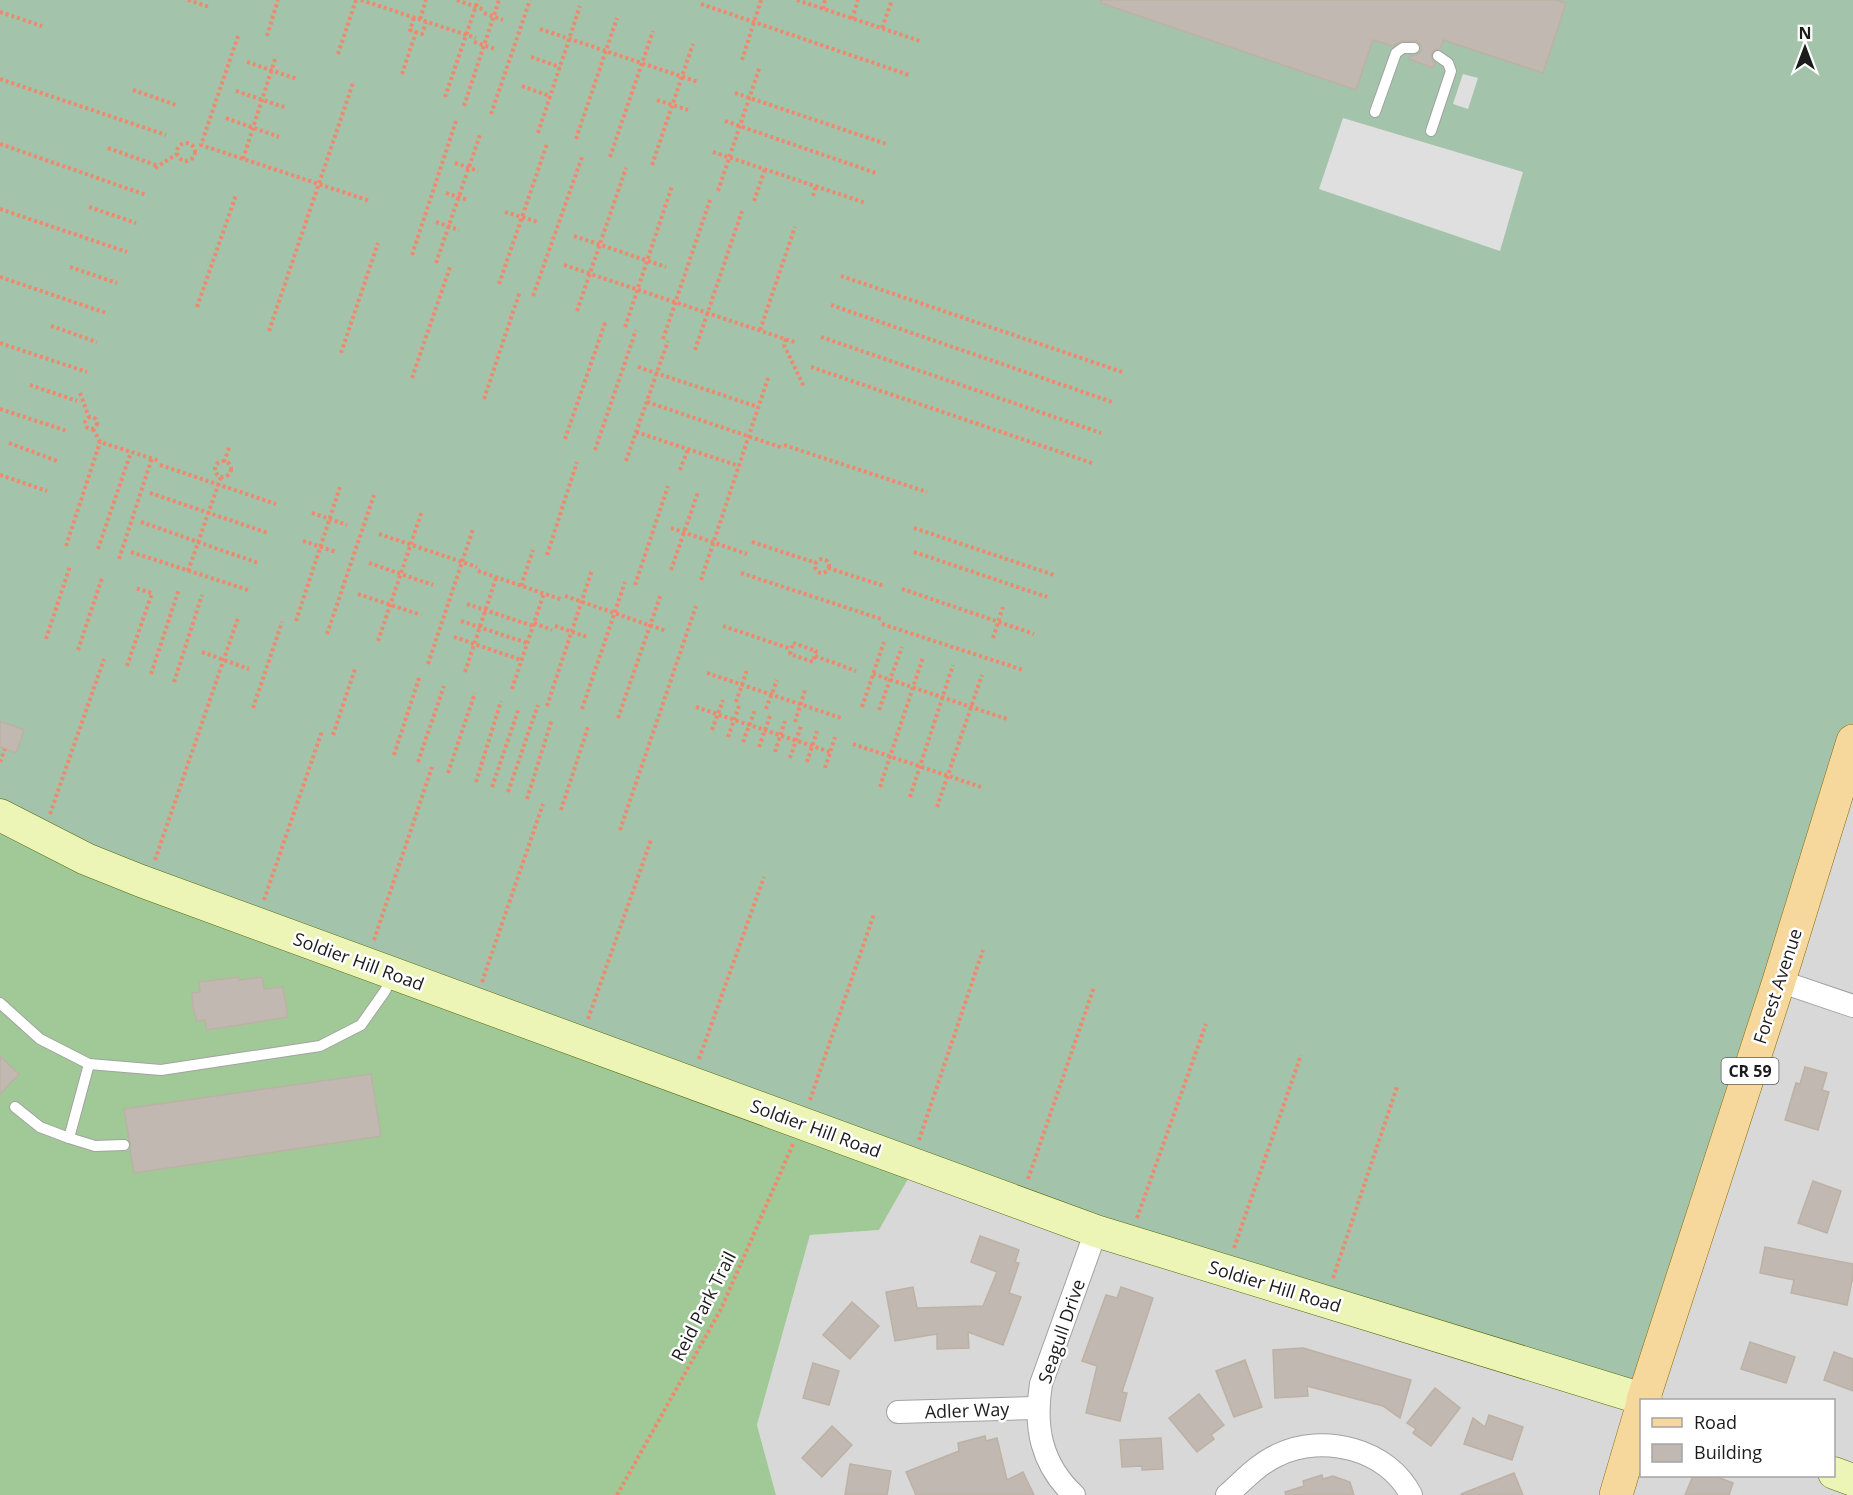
<svg xmlns="http://www.w3.org/2000/svg" width="1853" height="1495" viewBox="0 0 1853 1495" font-family="'Open Sans',sans-serif">
	<style>
		.residential { fill: #d9d8d8; fill-rule: evenodd }
		.forest { fill: #a1c997 }
		.cemetery { fill: #a3c4ab }
		.parking { fill: #dfdfdf }
		.building { fill: #c0b8b1; stroke: #bdb1a4; stroke-width: 1.5 }
		.lines { fill: none; stroke-linecap: round; stroke-linejoin: round }
		.lane-casing { stroke: #a2a2a2; stroke-width: 12 }
		.street-casing { stroke: #a2a2a2; stroke-width: 24 }
		.secondary-casing { stroke: #566a0a; stroke-width: 33 }
		.primary-casing { stroke: #8a6b08; stroke-width: 34 }
		.path { stroke: #f1876c; stroke-width: 4; stroke-dasharray: 3 3; stroke-linecap: butt }
		.lane { stroke: #fff; stroke-width: 10 }
		.street { stroke: #fff; stroke-width: 22 }
		.secondary { stroke: #ecf5b6; stroke-width: 32 }
		.primary { stroke: #f6d89c; stroke-width: 33 }
		.labels { text-anchor: middle; dominant-baseline: central; stroke-width: 5; stroke-linejoin: round; paint-order: stroke }
		.shield { fill: #fff; stroke: #5f5f5f; stroke-width: 1.5 }
		.shield-label { font-size: 16px; font-weight: bold; fill: #1b1b1b }
		.street-label { font-size: 18px; fill: #1b1b1b; stroke: #fff }
	</style>
	<rect width="100%" height="100%" fill="#ece9e1"/>
	<path class="residential" d="M1853 741V1495H776L757 1425 810 1235 879 1230 916 1165ZM1642 1400H1834V1476H1642Z"/>
	<path class="forest" d="M0 815 916 1165 879 1230 810 1235 757 1425 776 1495H0Z"/>
	<path class="cemetery" d="M0 0H1853V741L1644 1400 1096 1231 0 815Z"/>
	<g class="parking">
		<path d="M1463 74 1478 78 1468 109 1453 104Z"/>
		<path d="M1343 118 1523 172 1500 251 1319 189Z"/>
	</g>
	<g class="building">
		<path d="M1101 0H1556L1566 3 1543 73 1443 40 1440 49 1434 50 1431 55 1432 60 1435 63 1433 68 1409 59 1411 56 1417 55 1421 51V45L1417 41H1402L1392 46 1373 40 1356 90 1101 3Z"/>
		<path d="M0 721 24 730 16 753 0 747Z"/>
		<path d="M239 977V980L262 977 264 989 283 987 288 1017 207 1030 205 1020 197 1021 193 1007 192 993 200 992 199 982Z"/>
		<path d="M0 1056 19 1074 0 1094Z"/>
		<path d="M1805 1067 1827 1073 1822 1090 1829 1092 1818 1130 1785 1120 1796 1083 1800 1084Z"/>
		<path d="M371 1074 381 1136 134 1173 130 1149 131 1144 129 1139 124 1109Z"/>
		<path d="M1813 1181 1841 1191 1827 1233 1798 1223Z"/>
		<path d="M980 1236 1019 1250 1015 1262 1019 1263 1009 1293 1021 1297 1003 1345 968 1332 969 1348 937 1349V1334L895 1341 886 1292 913 1287 917 1308 983 1306 997 1272 971 1262Z"/>
		<path d="M1765 1247 1853 1264V1276L1847 1305 1791 1293 1794 1280 1760 1273Z"/>
		<path d="M1121 1287 1153 1298 1122 1392 1127 1393 1120 1421 1086 1413 1097 1366 1082 1361 1106 1295 1117 1298Z"/>
		<path d="M852 1302 879 1326 850 1359 823 1335Z"/>
		<path d="M1750 1342 1795 1357 1786 1383 1741 1369Z"/>
		<path d="M1303 1348 1411 1380 1400 1418 1383 1406 1307 1386 1308 1396 1275 1398 1273 1350Z"/>
		<path d="M1834 1352 1853 1359V1391L1824 1380Z"/>
		<path d="M1245 1360 1262 1407 1234 1417 1216 1371Z"/>
		<path d="M813 1363 839 1371 829 1405 803 1398Z"/>
		<path d="M1435 1388 1460 1408 1431 1446 1413 1433 1416 1429 1407 1423Z"/>
		<path d="M1199 1394 1224 1425 1211 1435 1214 1439 1197 1452 1169 1418Z"/>
		<path d="M1489 1415 1523 1427 1512 1460 1464 1444 1473 1418 1485 1427Z"/>
		<path d="M832 1426 852 1445 822 1477 802 1458Z"/>
		<path d="M985 1436 986 1441 997 1438 1007 1480 1023 1472 1034 1495H916L906 1472 959 1451 958 1443Z"/>
		<path d="M1161 1438 1163 1469 1142 1470V1466L1122 1467 1120 1440Z"/>
		<path d="M850 1464 891 1471 887 1495H845Z"/>
		<path d="M1514 1473 1523 1495H1462L1461 1494Z"/>
		<path d="M1322 1475 1323 1479 1333 1476 1350 1482 1354 1495H1286L1285 1492 1304 1486 1303 1481Z"/>
		<path d="M1693 1476H1715L1733 1483 1729 1495H1685Z"/>
	</g>
	<g class="lines">
		<defs>
			<g id="lane">
				<path d="M1375 112 1396 53 1403 48H1414"/>
				<path d="M1431 131 1451 71 1448 63 1438 56"/>
				<path d="M0 1003 40 1039 89 1064 161 1070 320 1046 361 1025 385 991 393 975"/>
				<path d="M15 1107 40 1127 69 1138 95 1146 124 1145"/>
				<path d="M69 1138 89 1064"/>
			</g>
			<g id="street">
				<path d="M1779 981 1853 1006"/>
				<path d="M898 1412 1037 1408"/>
				<path d="M1074 1495C1041 1464 1034 1427 1041 1384L1096 1231"/>
				<path d="M1227 1495C1243 1481 1258 1464 1278 1455 1323 1433 1388 1449 1411 1495"/>
			</g>
			<g id="secondary">
				<path d="M0 815 86 859 141 881 1096 1231 1646 1400"/>
				<path d="M1834 1473 1853 1480"/>
			</g>
			<g id="primary">
				<path d="M1643 1400 1779 981 1853 741"/>
				<path d="M1616 1495 1642 1407"/>
			</g>
		</defs>
		<use href="#lane" class="lane-casing"/>
		<use href="#street" class="street-casing"/>
		<use href="#secondary" class="secondary-casing"/>
		<use href="#primary" class="primary-casing"/>
		<g class="path">
			<path d="M188 0 209 7"/>
			<path d="M361 0 476 38"/>
			<path d="M457 0 485 10"/>
			<path d="M797 0 920 41"/>
			<path d="M701 4 909 75"/>
			<path d="M823 9 825 0"/>
			<path d="M0 12 42 26"/>
			<path d="M484 13 503 20"/>
			<path d="M414 18 410 30 422 34 426 22"/>
			<path d="M420 19 426 0"/>
			<path d="M852 19 858 0"/>
			<path d="M882 28 892 0"/>
			<path d="M540 29 698 82"/>
			<path d="M238 36 201 145 370 201"/>
			<path d="M267 36 278 0"/>
			<path d="M474 42 495 49"/>
			<path d="M338 54 356 0"/>
			<path d="M531 57 560 67"/>
			<path d="M742 60 761 0"/>
			<path d="M247 62 297 79"/>
			<path d="M402 74 416 32"/>
			<path d="M0 79 166 135"/>
			<path d="M522 86 550 96"/>
			<path d="M133 90 176 105"/>
			<path d="M236 91 287 108"/>
			<path d="M735 93 886 144"/>
			<path d="M445 97 478 0"/>
			<path d="M657 100 688 110"/>
			<path d="M464 106 499 0"/>
			<path d="M491 114 530 0"/>
			<path d="M226 118 279 137"/>
			<path d="M725 121 876 173"/>
			<path d="M538 133 580 6"/>
			<path d="M576 139 617 18"/>
			<circle cx="186" cy="152" r="9"/>
			<path d="M0 144 146 195"/>
			<path d="M108 148 156 165"/>
			<path d="M713 152 866 203"/>
			<path d="M610 157 653 31"/>
			<path d="M243 159 276 56"/>
			<path d="M455 163 478 171"/>
			<path d="M652 165 693 44"/>
			<path d="M155 168 177 154"/>
			<path d="M718 191 760 66"/>
			<path d="M446 193 468 200"/>
			<path d="M813 196 816 186"/>
			<path d="M754 201 765 169"/>
			<path d="M89 207 136 223"/>
			<path d="M0 209 127 252"/>
			<path d="M505 212 538 222"/>
			<path d="M436 222 459 230"/>
			<path d="M574 236 666 267"/>
			<path d="M412 255 457 118"/>
			<path d="M436 263 480 135"/>
			<path d="M564 265 797 343"/>
			<path d="M70 267 117 283"/>
			<path d="M841 276 1122 372"/>
			<path d="M0 277 106 313"/>
			<path d="M499 284 547 144"/>
			<path d="M533 296 582 157"/>
			<path d="M831 305 1112 402"/>
			<path d="M197 307 236 195"/>
			<path d="M577 311 626 168"/>
			<path d="M51 326 97 342"/>
			<path d="M625 327 672 186"/>
			<path d="M760 330 795 227"/>
			<path d="M269 331 353 83"/>
			<path d="M821 337 1101 433"/>
			<path d="M663 339 710 200"/>
			<path d="M786 339 784 345 804 387"/>
			<path d="M0 343 87 372"/>
			<path d="M695 350 742 211"/>
			<path d="M341 353 378 243"/>
			<path d="M638 367 758 407"/>
			<path d="M811 367 1092 463"/>
			<path d="M412 378 450 267"/>
			<path d="M30 385 77 401"/>
			<path d="M80 393 89 417"/>
			<path d="M484 399 520 291"/>
			<path d="M647 402 783 448"/>
			<path d="M0 409 67 431"/>
			<circle cx="91" cy="423" r="6"/>
			<path d="M93 429 100 442 160 461"/>
			<path d="M636 432 739 466"/>
			<path d="M565 439 606 320"/>
			<path d="M9 443 57 461"/>
			<path d="M784 445 927 492"/>
			<path d="M595 450 636 330"/>
			<path d="M626 461 668 341"/>
			<circle cx="223" cy="469" r="8"/>
			<path d="M224 462 230 445"/>
			<path d="M160 465 276 504"/>
			<path d="M680 470 688 449"/>
			<path d="M0 475 47 491"/>
			<path d="M150 493 268 533"/>
			<path d="M312 513 347 525"/>
			<path d="M141 522 258 563"/>
			<path d="M671 528 747 554"/>
			<path d="M914 528 1054 575"/>
			<path d="M379 534 477 567"/>
			<path d="M303 541 336 552"/>
			<path d="M752 542 816 563"/>
			<path d="M66 546 100 442"/>
			<path d="M98 549 131 452"/>
			<path d="M131 552 248 590"/>
			<path d="M914 552 1047 597"/>
			<path d="M547 555 577 462"/>
			<path d="M119 559 152 458"/>
			<circle cx="822" cy="566" r="7"/>
			<path d="M369 563 433 585"/>
			<path d="M828 568 884 586"/>
			<path d="M671 570 698 492"/>
			<path d="M188 571 221 477"/>
			<path d="M478 571 563 600"/>
			<path d="M741 573 881 619"/>
			<path d="M701 580 769 375"/>
			<path d="M635 585 668 486"/>
			<path d="M521 586 533 550"/>
			<path d="M902 589 1034 634"/>
			<path d="M358 594 421 615"/>
			<path d="M565 596 666 631"/>
			<path d="M467 604 533 626"/>
			<path d="M296 621 341 484"/>
			<path d="M461 621 527 643"/>
			<path d="M534 623 552 630"/>
			<path d="M882 624 1023 670"/>
			<path d="M555 626 587 637"/>
			<path d="M723 626 791 649"/>
			<path d="M327 634 374 495"/>
			<path d="M454 637 521 660"/>
			<path d="M993 638 1003 607"/>
			<path d="M46 639 70 566"/>
			<path d="M378 641 422 511"/>
			<path d="M793 643 816 651 813 662 790 654Z"/>
			<path d="M78 650 102 578"/>
			<path d="M202 652 249 669"/>
			<path d="M815 656 856 671"/>
			<path d="M428 664 473 529"/>
			<path d="M127 666 152 593 135 588"/>
			<path d="M465 672 496 578"/>
			<path d="M707 673 841 718"/>
			<path d="M151 674 179 589"/>
			<path d="M873 674 1007 719"/>
			<path d="M174 682 202 595"/>
			<path d="M512 689 544 593"/>
			<path d="M736 702 747 670"/>
			<path d="M547 706 592 570"/>
			<path d="M696 707 830 752"/>
			<path d="M862 707 884 642"/>
			<path d="M253 708 282 622"/>
			<path d="M582 709 625 582"/>
			<path d="M766 709 777 680"/>
			<path d="M879 710 902 647"/>
			<path d="M618 718 661 594"/>
			<path d="M795 722 805 690"/>
			<path d="M712 730 723 700"/>
			<path d="M333 735 355 669"/>
			<path d="M728 737 739 706"/>
			<path d="M743 742 755 710"/>
			<path d="M853 744 984 788"/>
			<path d="M759 747 770 716"/>
			<path d="M775 752 785 721"/>
			<path d="M394 755 420 675"/>
			<path d="M790 758 801 726"/>
			<path d="M0 762 5 749"/>
			<path d="M418 762 444 686"/>
			<path d="M807 762 817 731"/>
			<path d="M825 768 835 737"/>
			<path d="M448 773 475 693"/>
			<path d="M476 782 501 701"/>
			<path d="M492 787 519 708"/>
			<path d="M880 787 923 657"/>
			<path d="M508 792 538 705"/>
			<path d="M910 797 953 665"/>
			<path d="M527 799 552 719"/>
			<path d="M937 807 982 675"/>
			<path d="M561 810 588 727"/>
			<path d="M50 814 104 659"/>
			<path d="M620 830 696 606"/>
			<path d="M155 860 238 618"/>
			<path d="M264 900 322 731"/>
			<path d="M374 940 432 767"/>
			<path d="M482 982 543 804"/>
			<path d="M588 1019 651 840"/>
			<path d="M699 1059 764 877"/>
			<path d="M810 1100 874 914"/>
			<path d="M919 1140 983 950"/>
			<path d="M1028 1179 1094 987"/>
			<path d="M1137 1218 1206 1024"/>
			<path d="M1234 1248 1301 1055"/>
			<path d="M1333 1278 1397 1087"/>
			<path d="M617 1495 721 1309 793 1144"/>
		</g>
		<use href="#lane" class="lane"/>
		<use href="#street" class="street"/>
		<use href="#secondary" class="secondary"/>
		<use href="#primary" class="primary"/>
	</g>
	<g class="labels">
		<rect class="shield" x="1721.5" y="1058" width="57" height="26" rx="4.5"/>
		<g class="shield-label">
			<text x="1750" y="1071">CR 59</text>
		</g>
		<g class="street-label">
			<text transform="translate(359 961) rotate(20)">Soldier Hill Road</text>
			<text transform="translate(1777 986) rotate(-72)">Forest Avenue</text>
			<text transform="translate(816 1128) rotate(20)">Soldier Hill Road</text>
			<text transform="translate(1275 1286) rotate(17)">Soldier Hill Road</text>
			<text transform="translate(703 1306) rotate(-63)">Reid Park Trail</text>
			<text transform="translate(1061 1331) rotate(-71)">Seagull Drive</text>
			<text transform="translate(967 1410) rotate(-2)">Adler Way</text>
		</g>
	</g>
	<rect x="1640" y="1399" width="195" height="78" fill="#ffffff" stroke="#a4a4a4" stroke-width="1.5"/>
	<rect x="1652" y="1418" width="30" height="9" fill="#f6d89c" stroke="#a4a4a4" stroke-width="1.5"/>
	<text x="1694" y="1429" font-size="18" fill="#1b1b1b">Road</text>
	<rect x="1652" y="1444" width="30" height="18" fill="#c0b8b1" stroke="#a4a4a4" stroke-width="1.5"/>
	<text x="1694" y="1459" font-size="18" fill="#1b1b1b">Building</text>
	<g transform="translate(1805 48)" stroke="#ffffff" stroke-width="4.5" paint-order="stroke">
	<path d="M0-4.5L10 22L0 15L-10 22Z" fill="#1b1b1b"/>
	<text y="-9" font-size="16" font-weight="bold" text-anchor="middle" fill="#1b1b1b">N</text>
	</g>
</svg>
